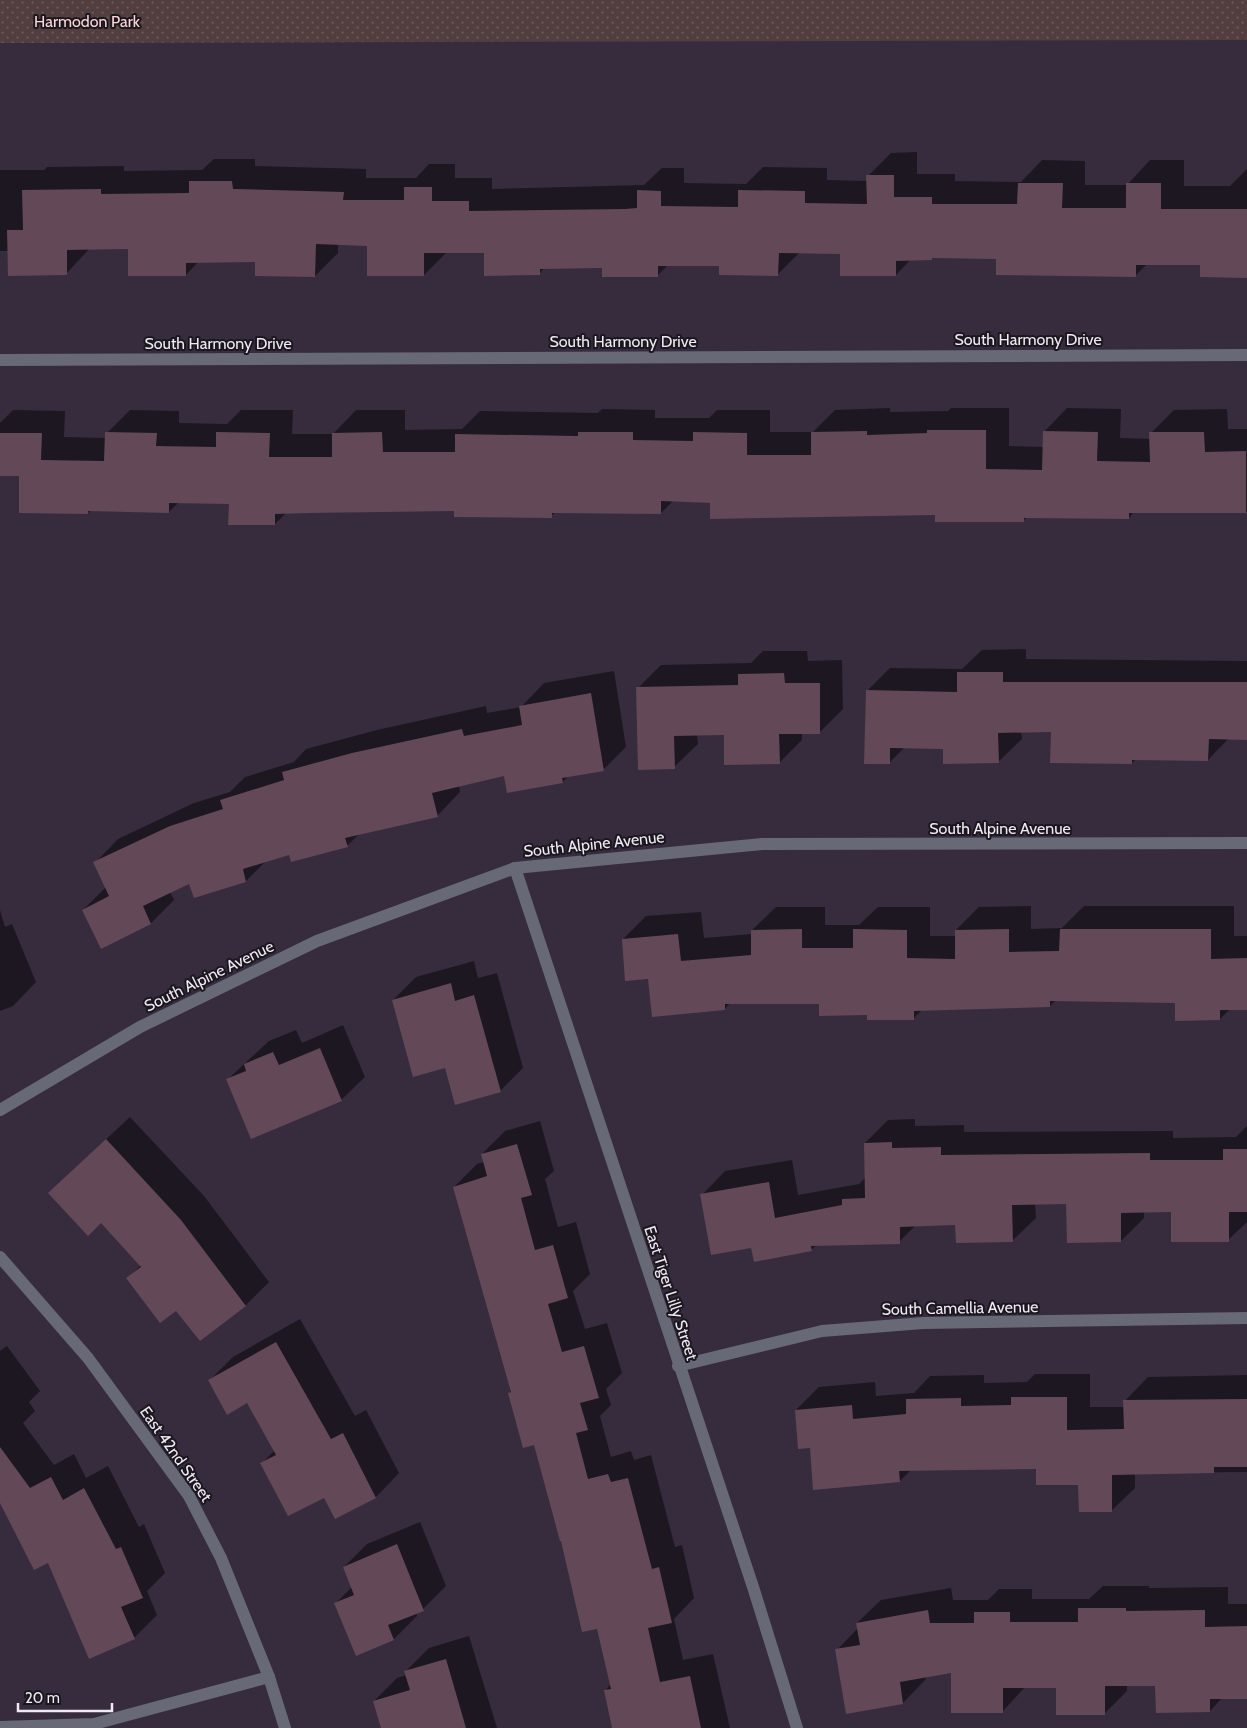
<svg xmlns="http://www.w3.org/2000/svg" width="1247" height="1728" viewBox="0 0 1247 1728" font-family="Cabin,sans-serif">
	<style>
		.park { fill: url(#park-dots) }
		.shadow { fill: #0007 }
		.building { fill: #634858 }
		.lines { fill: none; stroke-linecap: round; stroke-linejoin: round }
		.minor { stroke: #676976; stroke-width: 12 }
		.labels { text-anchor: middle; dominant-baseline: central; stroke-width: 4; stroke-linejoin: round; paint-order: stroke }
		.park-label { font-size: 16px; fill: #fed7d8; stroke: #1b171e }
		.street-label { font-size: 16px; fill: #f0eaf5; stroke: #1b171e }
	</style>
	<defs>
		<pattern id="park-dots" width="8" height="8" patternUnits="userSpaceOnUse" patternTransform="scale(1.25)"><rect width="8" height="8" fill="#523e3f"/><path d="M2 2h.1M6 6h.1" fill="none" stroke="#6b5a5b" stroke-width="1.8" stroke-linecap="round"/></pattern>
	</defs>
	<rect width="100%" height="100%" fill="#362c3d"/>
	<path class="park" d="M0 0H1247V40L0 43Z"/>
	<g class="shadow">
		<path d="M917 152V174H955V181L1021 182 1042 160 1085 161V185H1127L1150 160H1184V186H1230L1247 169V276L1201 264H1147L1135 276 997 257H934L932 259H911L896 275 841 253 800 252 778 274 720 265H668L657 276 603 266 545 267 539 274 485 252H447L424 275 368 244H338V253L315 276 256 261H199L186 275 129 247 90 248 66 274 8 251H0V170H44L47 167 124 166V171L202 170 214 159H255V166L366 169V178H416L429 164H455V178H492V189L644 185 662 168H684V183L746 184 763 167 827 168V180L868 181V176L891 153Z"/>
		<path d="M890 408V412L948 411 951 408H1009V446L1044 447V432L1067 408 1121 409 1120 438 1151 439V433L1174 410 1227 409 1228 429H1247V512H1134L1129 518 1027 517 1023 521 936 514 673 501 661 513 556 512 551 516 455 510 286 513 275 524 230 503 179 502 169 512 91 510 88 513 20 475 0 474V423L13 410 65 411 64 437 106 438 107 433 130 410 179 411V423L227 424 241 410H293L292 434H333L356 410H405V430L462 429 480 411 598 413 602 409 655 410V418H709L717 410H770V432H813L835 410Z"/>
		<path d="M1026 649V659L1247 661V738H1229L1208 760 1136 759 1132 763 1052 731H1021L1022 739 998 762 944 747H905L889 763 867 691 890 668 962 669 982 650Z"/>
		<path d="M763 651H807L808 661 842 660 843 709 820 732H802V740L779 763 725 734H697L698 744 674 767 638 688 661 665 751 663Z"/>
		<path d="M614 671 626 747 603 770 568 776 563 782 505 774 459 785 460 792 437 816 359 834 347 846 290 853 266 861 246 881 194 896 190 882 170 892 174 900 151 923 102 947 83 910 106 887 95 863 118 839 194 803 230 792 245 777 294 762 306 749 377 730 486 706 487 713 521 707 544 683Z"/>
		<path d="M1031 906V929L1062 928 1084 906H1234V936H1247V1009H1230L1220 1019 1176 1002 1056 1000 1050 1006 922 1010 913 1019 820 1002 730 1003 725 1009 649 977 623 939 646 916 701 912 704 938 752 934V930L776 907H825V925H859L878 907H930V936H956V930L979 907Z"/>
		<path d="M0 910 5 927 12 924 36 982 13 1006 0 1011Z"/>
		<path d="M474 961 478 978 497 973 523 1068 500 1091 393 1000 416 977Z"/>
		<path d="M343 1025 365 1077 341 1100 227 1080 269 1041 296 1030 302 1043Z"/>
		<path d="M130 1117 204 1196 269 1282 246 1305 200 1339 177 1309 128 1279 141 1265 101 1221 73 1170Z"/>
		<path d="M915 1119V1126L964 1125V1132L1173 1131V1138L1236 1137 1247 1126V1222L1228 1240 1172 1211H1144V1218L1121 1241 1067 1203H1035L1036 1218 1012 1241 957 1224 916 1225 899 1242 817 1245 811 1250 752 1246 702 1195 725 1171 792 1160 798 1195 859 1184 866 1177 865 1143 888 1120Z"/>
		<path d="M540 1121 554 1171 545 1179 558 1227 576 1222 590 1274 573 1291 585 1329 607 1323 622 1373 606 1389 611 1405 600 1416 611 1457 631 1451 634 1460 651 1455 675 1547 682 1545 694 1598 674 1619 683 1660 713 1654 730 1728H613L605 1691 611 1684 598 1627 562 1539 535 1443 509 1393 512 1390 454 1187 477 1164 484 1162 482 1154 505 1131Z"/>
		<path d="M300 1319 355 1416 366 1410 399 1473 376 1497 335 1517 324 1496 262 1463 275 1450 247 1402 209 1381 233 1357Z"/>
		<path d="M7 1346 40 1391 29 1402 35 1411 23 1423 54 1465 74 1454 86 1478 108 1466 139 1527 144 1524 165 1573 147 1591 157 1615 134 1638 49 1561 0 1501V1351Z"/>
		<path d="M1035 1374H1090V1407H1125V1401L1148 1377 1247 1375V1472L1135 1473V1488L1111 1511 1079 1484 1037 1467 911 1470 900 1481 811 1447 796 1410 819 1387 875 1382 876 1396 914 1393 930 1376 984 1375V1383L1027 1382Z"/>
		<path d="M420 1522 446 1586 423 1609 416 1612 417 1616 394 1639 357 1654 336 1603 352 1587 344 1567 367 1544Z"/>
		<path d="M1103 1586H1149V1588L1228 1587V1604H1247V1697L1222 1698 1210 1711 1156 1685H1127V1691L1104 1714 1057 1686H1026L1002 1712 952 1672 925 1676 926 1679 903 1703 837 1650 858 1628 857 1623 881 1600 951 1588 953 1600H988L999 1589H1032V1599H1089Z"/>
		<path d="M469 1636 497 1728H382L374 1701 397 1678 407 1675 406 1671 429 1648Z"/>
	</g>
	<g class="building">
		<path d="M866 175H894V197H932V204H1017L1018 183H1063L1062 208H1126V183H1161V209H1247V278L1200 277V265H1136V277L996 275V259L932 258V260L896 261V276H840V254L779 253 778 276 719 275V266H658V277H602V268L540 269V275L484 276V253H424V276H367V246L316 244 315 277 255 276V262L186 263V276H128V249L67 250V275L8 276 7 230H23L22 190 101 189V194L189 193V181H232L233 189 344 192 343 200H404V187H432V201H469V211L625 209 637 208V190L661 191V206L738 207V190L805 191V203L867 204Z"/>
		<path d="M927 430H986V469L1042 470 1043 431 1098 432 1097 461 1150 462 1149 432H1204L1205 452 1246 451V513H1129V519L1024 518V522H935V515L710 519V503L661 501V514L552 513V518L454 517V511L309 513 275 514V525H228L229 504 169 503V513L88 511V514L19 513V476H0V433H42L41 460 104 461 105 432 157 433 156 446 216 447V432L270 433 269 457H332V433L382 432 383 452H455V434L578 436V432H633V440L693 441V432L747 433V455H811V432L867 431V435L927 433Z"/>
		<path d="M957 672H1003V682H1247V740L1209 739 1208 761 1132 760V764L1050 763 1051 732 998 733 999 763 943 764V749L890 748V764H864L866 690 957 692Z"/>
		<path d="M784 673 785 683H820V734H779L780 764 724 765V735L674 736 675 769 638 770 636 687 738 685V674Z"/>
		<path d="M591 693 604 771 562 778 563 783 507 793 504 776 432 793 438 817 345 838 348 847 291 862 289 855 243 869 246 882 194 898 189 884 143 906 151 924 101 949 82 910 109 896 93 862 170 826 223 809 220 800 284 780 282 772 352 753 462 729 464 736 522 725 519 706Z"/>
		<path d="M802 929V948H853V929L907 930V958L955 959V930L1009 929V952L1059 951 1060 929H1211V959L1247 958V1010H1220V1020L1175 1021V1003L1050 1001V1007L914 1011V1020H867V1015L819 1016V1004H725V1010L652 1017 648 979 625 981 622 939 678 934 681 961 751 955V930Z"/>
		<path d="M451 983 455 1001 474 995 501 1092 455 1105 445 1068 413 1077 392 1000Z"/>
		<path d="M320 1048 342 1101 251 1139 226 1079 246 1071 244 1064 273 1052 279 1065Z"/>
		<path d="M106 1139 181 1220 246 1306 200 1341 176 1311 160 1323 126 1278 141 1267 101 1223 88 1236 48 1193Z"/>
		<path d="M892 1142V1148L941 1147V1155L1150 1153V1160H1223V1149H1247V1212H1229V1242H1171V1212L1121 1213V1242L1067 1243 1066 1204 1012 1205 1013 1242 956 1243 955 1225 900 1227V1244L811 1246 812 1251 754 1262 751 1248 711 1255 700 1194 769 1182 775 1218 842 1205V1199L865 1198 864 1143Z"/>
		<path d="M517 1144 532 1195 521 1198 535 1250 553 1245 568 1298 548 1304 562 1352 584 1346 599 1398 580 1403 588 1430 576 1433 588 1479 608 1474 611 1482 628 1478 652 1569 659 1567 672 1623 648 1628 660 1682 690 1676 701 1728H612L604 1690 611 1689 597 1629 582 1632 561 1541H560L534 1445 523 1448 508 1393 511 1392 453 1187 487 1176 481 1154Z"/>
		<path d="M276 1342 331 1439 343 1433 376 1498 335 1519 324 1498 288 1516 260 1463 276 1455 247 1403 227 1415 208 1380Z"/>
		<path d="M1011 1397H1067V1430L1124 1429 1123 1400 1247 1399V1467H1214V1473L1112 1475V1512H1079L1078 1485H1036V1469L899 1471 900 1482 813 1490 810 1448 798 1449 795 1410 852 1405 853 1419 906 1414V1399L961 1398V1406L1011 1405Z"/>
		<path d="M0 1447 30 1488 51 1477 63 1500 84 1488 116 1549 121 1547 143 1598 121 1607 135 1639 89 1659 48 1563 34 1570 0 1503Z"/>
		<path d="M397 1544 424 1611 388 1625 394 1640 356 1656 334 1603 354 1595 343 1567Z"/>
		<path d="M1078 1608H1126V1611L1205 1610V1627L1247 1626V1699H1210V1712L1156 1713 1155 1686H1105V1715H1056V1688H1003V1713H951V1673L900 1682 903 1704 846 1714 835 1649 860 1645 856 1623 928 1610 930 1623H974V1612H1010V1622H1078Z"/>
		<path d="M446 1659 466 1728H381L373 1701 410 1690 404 1671Z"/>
	</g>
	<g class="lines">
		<g class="minor">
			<path d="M0 360 1247 355"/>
			<path d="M515 868 754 1590 797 1728"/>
			<path d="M0 1110 140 1027 317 941 515 868 762 844 1247 843"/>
			<path d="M0 1257 88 1358 189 1496 221 1558 269 1677 285 1728"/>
			<path d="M678 1366 822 1331 923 1323 1247 1318"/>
			<path d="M0 1727 94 1724 269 1677"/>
		</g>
	</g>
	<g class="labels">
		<g class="park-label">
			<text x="87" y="21">Harmodon Park</text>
		</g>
		<g class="street-label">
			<text x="1028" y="339">South Harmony Drive</text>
			<text x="623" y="341">South Harmony Drive</text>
			<text x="218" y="343">South Harmony Drive</text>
			<text x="1000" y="828">South Alpine Avenue</text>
			<text transform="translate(594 844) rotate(-6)">South Alpine Avenue</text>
			<text transform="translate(209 976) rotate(-26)">South Alpine Avenue</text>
			<text transform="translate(671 1293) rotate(72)">East Tiger Lilly Street</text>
			<text transform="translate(960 1308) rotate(-1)">South Camellia Avenue</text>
			<text transform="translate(176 1454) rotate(55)">East 42nd Street</text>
		</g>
	</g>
	<path d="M18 1703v8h94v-8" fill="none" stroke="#f0eaf5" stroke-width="2.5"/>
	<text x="25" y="1703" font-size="15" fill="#f0eaf5" stroke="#1b171e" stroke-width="4" paint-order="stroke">20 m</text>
</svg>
